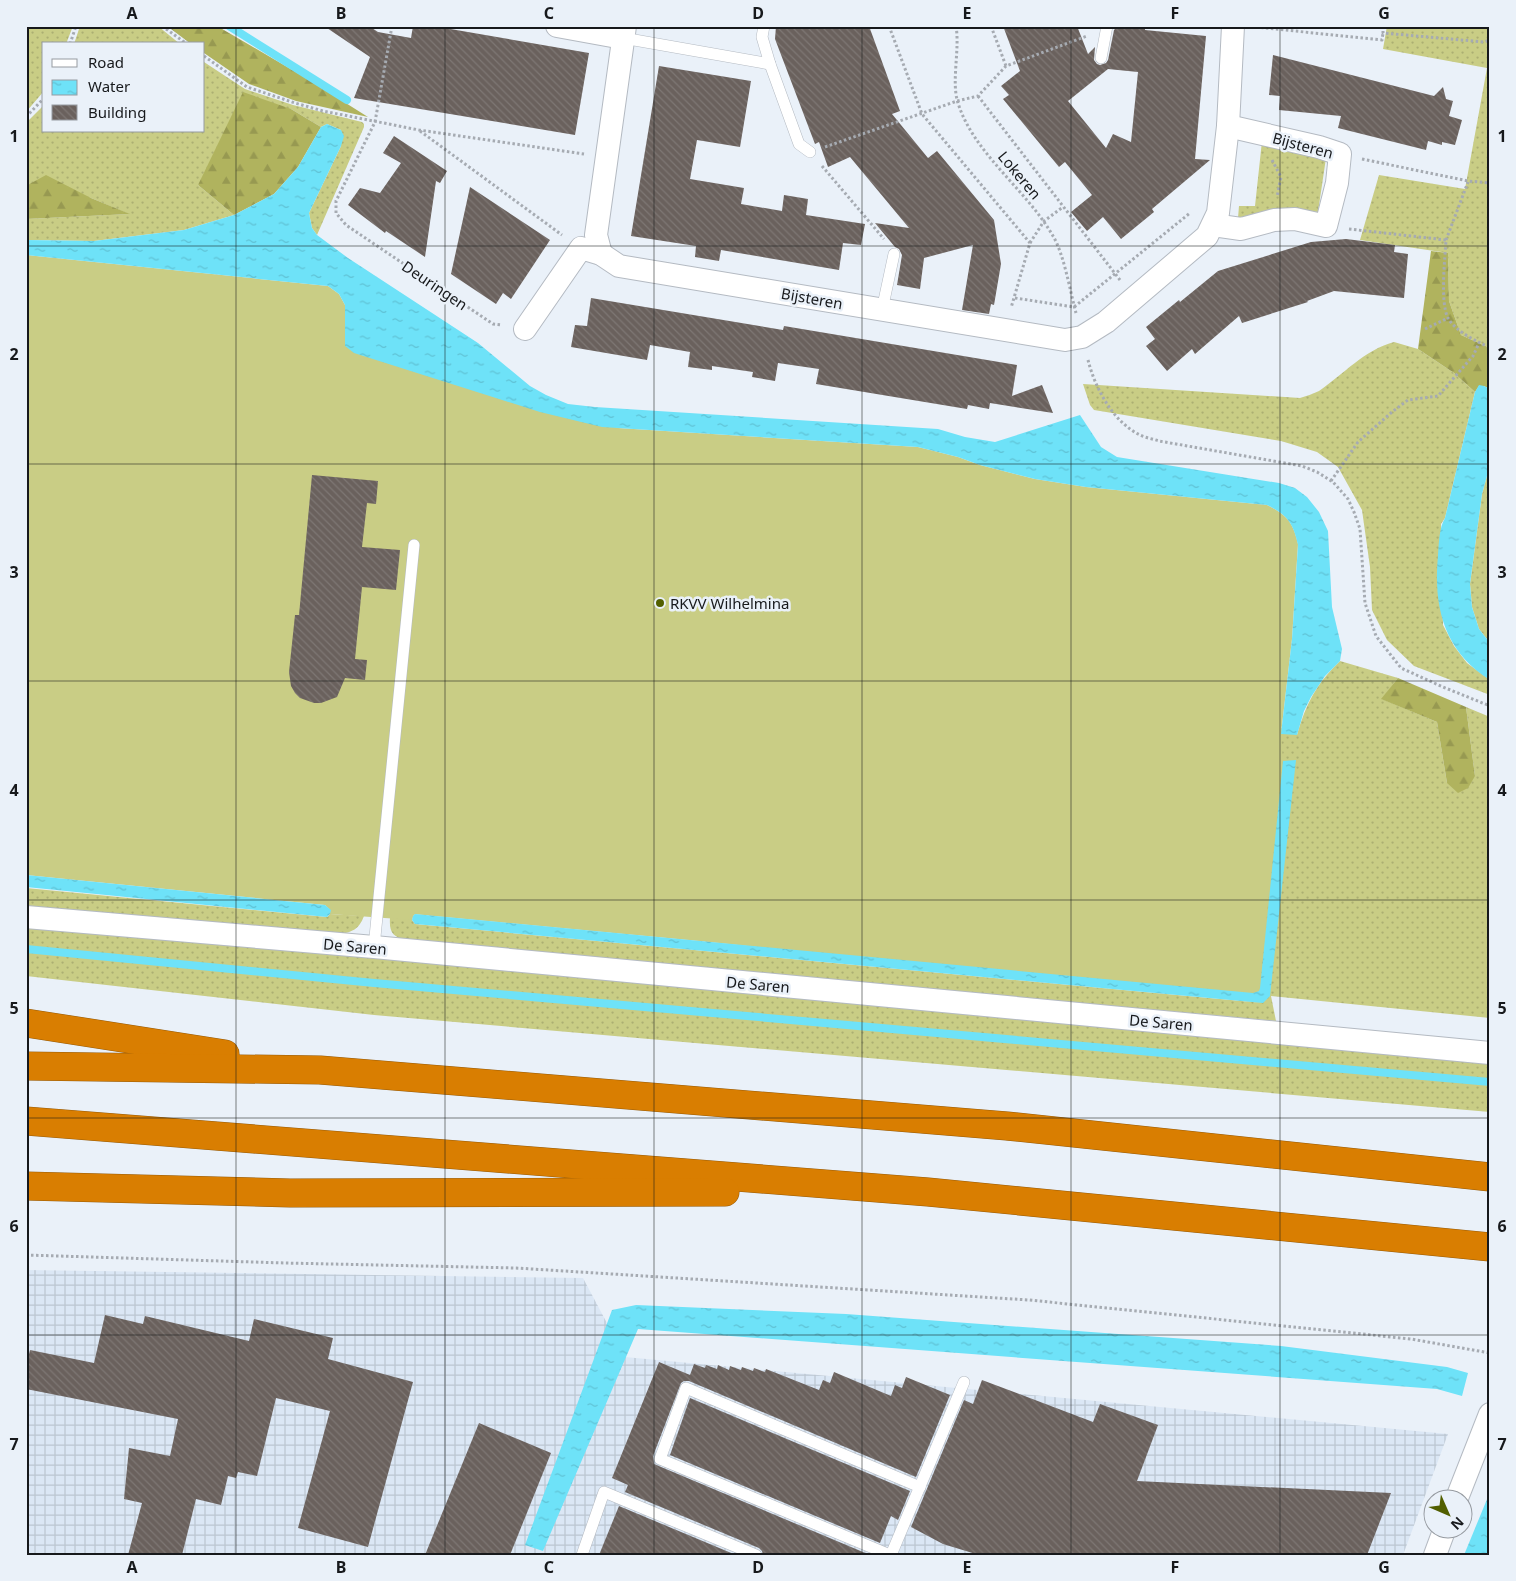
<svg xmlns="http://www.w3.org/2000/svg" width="1516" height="1581" viewBox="0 0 1516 1581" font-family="'Noto Sans',sans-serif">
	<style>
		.industrial { fill: url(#industrial-grid) }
		.grass { fill: url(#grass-dots); fill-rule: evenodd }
		.forest { fill: url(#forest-firs) }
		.pitch { fill: #c9cd85 }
		.water { fill: url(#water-ripples) }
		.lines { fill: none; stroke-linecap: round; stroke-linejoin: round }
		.stream { stroke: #6ee2f8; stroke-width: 8 }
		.building { fill: url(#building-back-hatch); fill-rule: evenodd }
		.service-casing { stroke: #b4bac2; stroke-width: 12 }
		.minor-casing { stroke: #b4bac2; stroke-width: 24 }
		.motorway-casing { stroke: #955b0a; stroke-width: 29 }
		.path { stroke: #a6abb2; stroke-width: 3; stroke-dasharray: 2.5 2.5; stroke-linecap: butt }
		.service { stroke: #fff; stroke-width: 11 }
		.minor { stroke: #fff; stroke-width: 22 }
		.motorway { stroke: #d97e01; stroke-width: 28 }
		.grid { fill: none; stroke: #17191c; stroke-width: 1; stroke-opacity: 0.55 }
		.poi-dot { fill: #525f00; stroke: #eaf1f9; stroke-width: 2 }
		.labels { text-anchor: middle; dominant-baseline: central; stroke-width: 5; stroke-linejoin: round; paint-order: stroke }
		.street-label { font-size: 15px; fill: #17191c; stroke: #eaf1f9 }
		.poi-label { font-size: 15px; fill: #17191c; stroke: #eaf1f9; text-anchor: start }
		.neatline { fill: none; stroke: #17191c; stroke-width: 2 }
		.grid-label { font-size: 16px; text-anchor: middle; font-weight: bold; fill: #17191c }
	</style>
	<defs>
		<pattern id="industrial-grid" width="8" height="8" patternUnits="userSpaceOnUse" patternTransform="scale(1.25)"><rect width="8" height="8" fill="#dbe7f5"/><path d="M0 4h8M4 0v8" fill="none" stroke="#bbc6d1"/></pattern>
		<pattern id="grass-dots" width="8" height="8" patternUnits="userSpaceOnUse" patternTransform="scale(1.25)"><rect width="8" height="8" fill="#c9cd85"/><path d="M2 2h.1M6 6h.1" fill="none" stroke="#acaf72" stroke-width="1.8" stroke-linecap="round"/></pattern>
		<pattern id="forest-firs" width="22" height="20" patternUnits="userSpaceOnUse" patternTransform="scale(1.25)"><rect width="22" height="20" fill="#b0b35e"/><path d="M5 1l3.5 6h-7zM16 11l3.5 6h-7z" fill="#979951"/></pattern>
		<pattern id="water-ripples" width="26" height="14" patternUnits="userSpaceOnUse" patternTransform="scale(1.25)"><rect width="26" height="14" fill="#6ee2f8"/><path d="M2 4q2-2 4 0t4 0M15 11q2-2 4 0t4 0" fill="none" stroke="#5fc1d4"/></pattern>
		<pattern id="building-back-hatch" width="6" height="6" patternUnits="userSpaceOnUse" patternTransform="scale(1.25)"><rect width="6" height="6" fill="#6a615d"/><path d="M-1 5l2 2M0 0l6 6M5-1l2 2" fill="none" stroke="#7e7774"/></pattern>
	</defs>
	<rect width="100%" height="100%" fill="#eaf1f9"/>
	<path class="industrial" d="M26 1270 583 1278 625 1357 1448 1434 1403 1555H26Z"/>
	<g class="grass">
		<path d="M26 26H73L66 44H44V91L26 112Z"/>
		<path d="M80 26H158L180 44H74Z"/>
		<path d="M1387 26H1490V348L1461 335 1449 301 1448 253 1360 240 1379 175 1465 189 1487 68 1383 49Z"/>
		<path d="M204 62 245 89 293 105 362 122 364 124V127L317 235 312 228 309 213 341 146V130L327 124 321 127 291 109 198 185 234 215 184 230 94 241 26 240V219L129 214 91 198 34 183 26 186V123L44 105V131H204Z"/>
		<path d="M1262 141 1326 158 1318 212 1281 210 1255 217 1238 218 1239 206H1255Z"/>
		<path d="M26 255 345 305 1297 735C1306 704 1316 684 1340 661L1398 678 1382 699 1437 722 1447 783 1475 776 1466 707 1490 717V1018L1271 996 1276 1021 406 941C393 936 389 933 390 918ZM415 914 702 941 1263 1003 415 924 412 920 413 916Z"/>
		<path d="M1394 342 1418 349 1454 373 1475 392 1445 518 1441 524 1443 625 1454 646 1467 663 1490 680V695L1414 666 1387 640 1372 610 1370 567 1362 510 1338 467 1317 452 1281 441 1094 410 1090 405 1083 384 1300 398C1306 396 1313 394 1319 391 1344 374 1364 350 1394 342Z"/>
		<path d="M1490 465V643L1479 629 1472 607 1470 584 1482 494Z"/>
		<path d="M26 888 327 917 330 914 364 916C359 929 353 932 340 934L26 906Z"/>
		<path d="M26 927 375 958 1490 1063V1112L374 1015 26 976Z"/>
	</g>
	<g class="forest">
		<path d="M167 26H217L306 78 368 117 296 101 249 84 204 53V44H191Z"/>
		<path d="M243 92 291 109 321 127 298 167 274 194 234 215 198 185Z"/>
		<path d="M46 175 91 198 130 214 26 219V186Z"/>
		<path d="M1431 251 1448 253 1449 301 1461 335 1490 348V389L1484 386H1479L1475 392 1454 373 1418 349Z"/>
		<path d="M1398 678 1466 707 1475 776 1468 788 1458 793 1447 783 1437 722 1381 699Z"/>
	</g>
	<path class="pitch" d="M26 255 328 286 339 294 345 305V346L354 353 540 412 602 427 918 447 958 457 980 465 1035 479 1086 487 1267 505C1287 515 1293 522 1298 544L1292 639 1281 734 1283 761 1259 991 1253 993 415 914 413 916 412 920 330 914V910L325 905 26 875Z"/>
	<g class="water">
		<path d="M327 124 341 130 344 136 341 146 309 213 312 228 317 235 348 258 478 343 530 386 546 395 568 404 595 407 938 429 965 437 995 442 1080 415 1101 447 1117 457 1279 483 1295 488 1307 497 1319 512 1328 531 1332 607 1342 649 1340 661 1325 676 1311 697 1304 711 1297 735 1281 734 1292 639 1298 545C1293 522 1287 515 1267 505L1086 487 1035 479 980 465 958 457 918 447 602 427 540 412 354 353 345 346V305L339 294 328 286 26 255V240L94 241 184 230 234 215 274 194 298 167 321 127Z"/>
		<path d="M1479 385 1484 386 1490 389V465L1482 494 1470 584 1472 607 1479 629 1490 643V680C1444 651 1433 607 1438 555 1439 543 1439 528 1445 518L1475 392Z"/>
		<path d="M1296 760 1270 996 1263 1003 415 924 412 920 413 916 415 914 1253 993 1259 991 1260 988 1283 761Z"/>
		<path d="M26 875 325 905 331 910 330 914 327 917 26 887Z"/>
		<path d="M636 1305 846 1314 1281 1346 1447 1367 1468 1373 1462 1396 1437 1389 638 1329 543 1551 525 1545 612 1310Z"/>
		<path d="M1490 1492V1555H1464Z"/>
	</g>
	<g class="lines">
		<g class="stream">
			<path d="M229 26 347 100"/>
			<path d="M26 949 374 983 1490 1082"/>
		</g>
	</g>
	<g class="building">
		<path d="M324 26H369L378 32 411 38 413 26H433L589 53 575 135 354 98 370 57Z"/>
		<path d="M776 26H869L900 111 892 114 928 158 937 151 994 220 1001 264 994 305 991 304 989 314 962 310 973 245 924 258 920 289 897 285 902 255 899 249 895 247 875 223 909 228 850 157 828 167 819 142 815 144 775 39Z"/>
		<path d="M1003 26H1077L1088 54 1095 47 1094 60 1097 64 1100 65 1106 63 1108 60 1114 30 1118 26H1145V30L1206 36 1195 159 1210 160 1152 209 1154 212 1121 239 1103 217 1087 231 1071 212 1092 195 1065 162 1059 167 1003 99 1009 95 1001 86 1020 71ZM1108 69 1138 72 1131 142 1113 134 1106 148 1068 101Z"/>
		<path d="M1273 55 1434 96 1443 87 1446 99 1453 101 1449 116 1462 120 1455 145 1442 142V145L1428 141 1426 150 1338 128 1341 116 1279 110 1280 96 1269 95Z"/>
		<path d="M659 66 751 81 740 147 697 140 690 179 744 188 741 204 782 211 784 195 808 199 806 215 865 224 861 245 843 243 839 270 721 250 719 261 695 257 696 246 631 236Z"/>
		<path d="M394 136 447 171 440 183 436 181 425 257 386 231 385 233 348 205 360 188 380 193 401 163 383 153Z"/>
		<path d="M470 187 550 240 511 299 503 293 496 304 451 274Z"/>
		<path d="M1346 239 1395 245 1394 252 1408 254 1404 298 1334 291 1307 301 1308 302 1242 323 1239 316 1195 354 1192 349 1167 371 1146 346 1155 339 1146 327 1179 300 1180 302 1218 271 1311 242Z"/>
		<path d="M591 298 783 330 784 326 1017 365 1012 396 1042 385 1053 413 990 403 989 409 968 405 967 409 816 384 819 369 778 363 775 381 752 377 753 372 712 366V370L688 367 690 352 650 345 647 360 571 347 575 325 587 326Z"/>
		<path d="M312 475 378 481 376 504 367 503 362 547 400 550 396 590 362 587 355 659 367 660 365 680 345 678 337 697 321 703H314L300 698 295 693 291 686 289 672 295 615H299Z"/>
		<path d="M105 1315 143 1324 145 1316 249 1341 254 1319 333 1338 328 1359 413 1382 368 1547 298 1528 330 1411 276 1398 257 1476 238 1472 236 1478 228 1476 221 1505 196 1499 182 1555H128L142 1503 124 1499 129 1448 170 1456 178 1419 26 1389V1367L30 1350 94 1363Z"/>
		<path d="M659 1362 690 1375 694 1364 705 1368 706 1365 717 1369 718 1365 729 1370 730 1366 741 1370 742 1367 753 1371 754 1368 765 1372 766 1369 819 1390 823 1380 830 1383 834 1372 891 1396 895 1385 902 1388 906 1377 950 1395 916 1477 689 1381H684L681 1383 653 1456 654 1464 870 1555H763L762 1551 759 1548 625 1492 628 1485 612 1478Z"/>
		<path d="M982 1380 1093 1422 1100 1404 1158 1425 1137 1481 1391 1493 1367 1555H979L943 1544 911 1527 964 1400 973 1404Z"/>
		<path d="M690 1398 910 1491 898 1520 891 1516 880 1543 670 1455Z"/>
		<path d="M479 1423 551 1453 510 1555H425Z"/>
		<path d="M619 1506 736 1555H599Z"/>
	</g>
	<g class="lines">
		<defs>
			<g id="service">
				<path d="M764 26 762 37 770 64 799 144 810 152"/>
				<path d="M623 38 770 64"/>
				<path d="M1101 58 1107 26"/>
				<path d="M882 310 894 254"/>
				<path d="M374 947 414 545"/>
				<path d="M582 1555 604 1492 756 1555"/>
				<path d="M890 1555 660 1459 686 1388 920 1487"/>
				<path d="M891 1555 964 1382"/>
			</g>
			<g id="minor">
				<path d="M557 26 623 38"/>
				<path d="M1213 225 1241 229 1274 220 1295 219 1326 226 1337 183 1340 154 1319 147 1228 126"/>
				<path d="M601 254 596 235 625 26"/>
				<path d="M525 329 581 248 601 254 619 266 1065 340 1082 337 1106 322 1207 236 1218 213 1228 126 1233 26"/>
				<path d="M26 917 374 947 1490 1053"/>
				<path d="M1457 1498 1490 1414"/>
				<path d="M1435 1555 1445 1528"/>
			</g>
			<g id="motorway">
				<path d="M26 1023 225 1054"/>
				<path d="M26 1066 320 1070 1007 1126 1490 1177"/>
				<path d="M26 1121 928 1192 1490 1247"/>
				<path d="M26 1186 290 1193 725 1192"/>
			</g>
		</defs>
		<use href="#service" class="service-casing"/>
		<use href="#minor" class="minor-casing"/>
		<use href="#motorway" class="motorway-casing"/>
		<g class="path">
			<path d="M162 26 187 44"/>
			<path d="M392 26 375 122 336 201V213L346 225 493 324 502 325"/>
			<path d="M889 26 922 114 1030 243 1011 308"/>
			<path d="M956 26C960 50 951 82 958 103 974 154 1026 189 1053 236 1064 254 1070 291 1076 313"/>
			<path d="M991 26 1006 66"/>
			<path d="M1383 26V33L1484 42 1490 40"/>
			<path d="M1256 27 1382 40 1383 33"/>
			<path d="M70 44 76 26"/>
			<path d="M204 56 247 87 295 103 323 111 419 130 584 154"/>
			<path d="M978 96 1120 280"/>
			<path d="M26 117 44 98"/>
			<path d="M420 131 562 235"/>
			<path d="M825 147 957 101 978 96 1006 66 1087 36"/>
			<path d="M1362 159 1468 181 1490 183"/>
			<path d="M1272 160 1281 177 1277 197"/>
			<path d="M822 166 884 239"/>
			<path d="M1349 229 1446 240C1445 258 1440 303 1448 318 1454 330 1478 343 1490 347"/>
			<path d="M1446 240 1468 182"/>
			<path d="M1030 243 1044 221 1063 207"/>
			<path d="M1015 298 1074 307 1190 213"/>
			<path d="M1425 329 1448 318"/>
			<path d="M1088 360C1095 388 1113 422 1140 435 1146 438 1153 439 1159 441L1302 466 1317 472 1333 482 1348 499 1354 512 1360 529 1365 603 1376 636 1401 668 1443 687 1490 706"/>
			<path d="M1331 481 1358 442 1392 412 1408 400 1438 396 1473 356 1479 343"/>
			<path d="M26 1255 285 1263 516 1268 1029 1300 1411 1339 1490 1353"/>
		</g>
		<use href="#service" class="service"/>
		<use href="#minor" class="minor"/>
		<use href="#motorway" class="motorway"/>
	</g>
	<path class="grid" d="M236 26V1555M445 26V1555M654 26V1555M862 26V1555M1071 26V1555M1280 26V1555M26 246H1490M26 464H1490M26 681H1490M26 900H1490M26 1118H1490M26 1335H1490"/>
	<circle class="poi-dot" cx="660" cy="603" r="5"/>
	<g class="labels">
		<g class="street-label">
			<text transform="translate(1303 145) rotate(15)">Bijsteren</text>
			<text transform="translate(1020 175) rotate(50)">Lokeren</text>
			<text transform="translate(435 285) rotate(34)">Deuringen</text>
			<text transform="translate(812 298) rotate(10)">Bijsteren</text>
			<text transform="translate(355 946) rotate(5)">De Saren</text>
			<text transform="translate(758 984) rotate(5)">De Saren</text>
			<text transform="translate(1161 1022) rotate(5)">De Saren</text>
		</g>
		<g class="poi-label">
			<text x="670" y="603">RKVV Wilhelmina</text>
		</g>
	</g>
	<rect width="1516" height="1581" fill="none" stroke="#eaf1f9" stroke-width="55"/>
	<rect x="42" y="42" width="162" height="90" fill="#eaf1f9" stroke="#969ba1"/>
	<rect x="52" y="59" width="25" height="8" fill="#ffffff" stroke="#969ba1"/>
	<text x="88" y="68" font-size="15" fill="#17191c">Road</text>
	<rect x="52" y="80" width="25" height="15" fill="url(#water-ripples)" stroke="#969ba1"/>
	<text x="88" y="92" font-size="15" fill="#17191c">Water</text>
	<rect x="52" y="105" width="25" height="15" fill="url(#building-back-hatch)" stroke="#969ba1"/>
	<text x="88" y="118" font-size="15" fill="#17191c">Building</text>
	<g transform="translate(1448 1514) rotate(135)"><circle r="24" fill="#eaf1f9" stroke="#969ba1"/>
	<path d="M0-4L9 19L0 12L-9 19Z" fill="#525f00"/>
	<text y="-8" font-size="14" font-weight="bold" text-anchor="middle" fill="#17191c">N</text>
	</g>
	<rect x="28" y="28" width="1460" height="1526" class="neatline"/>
	<g class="grid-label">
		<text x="132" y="19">A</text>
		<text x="341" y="19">B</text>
		<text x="549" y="19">C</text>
		<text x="758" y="19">D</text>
		<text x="967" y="19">E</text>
		<text x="1175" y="19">F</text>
		<text x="1384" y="19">G</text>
		<text x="14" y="142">1</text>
		<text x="1502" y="142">1</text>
		<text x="14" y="360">2</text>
		<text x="1502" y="360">2</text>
		<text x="14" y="578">3</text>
		<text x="1502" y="578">3</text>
		<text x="14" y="796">4</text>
		<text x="1502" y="796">4</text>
		<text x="14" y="1014">5</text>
		<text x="1502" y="1014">5</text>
		<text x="14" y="1232">6</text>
		<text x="1502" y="1232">6</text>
		<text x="14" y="1450">7</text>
		<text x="1502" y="1450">7</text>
		<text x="132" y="1573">A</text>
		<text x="341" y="1573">B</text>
		<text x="549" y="1573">C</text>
		<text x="758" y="1573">D</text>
		<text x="967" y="1573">E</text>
		<text x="1175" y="1573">F</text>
		<text x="1384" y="1573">G</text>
	</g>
</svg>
